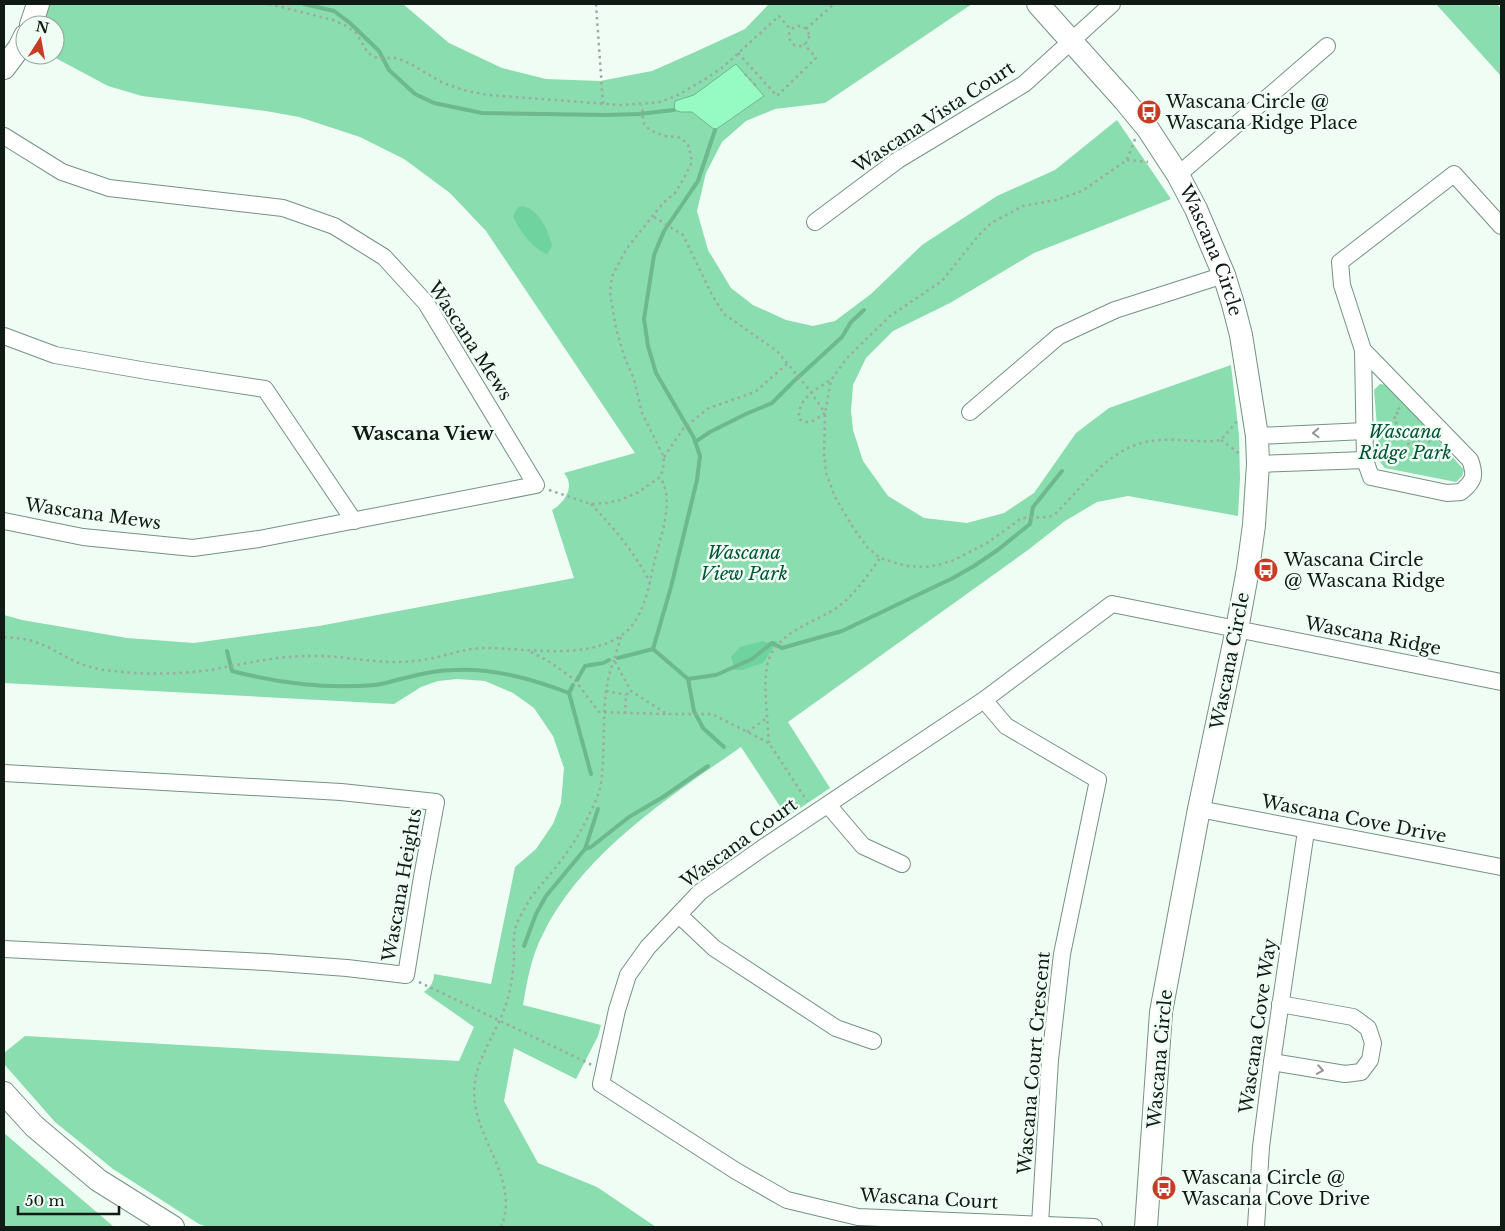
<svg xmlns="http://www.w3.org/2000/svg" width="1505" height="1231" viewBox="0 0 1505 1231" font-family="'Libre Baskerville',serif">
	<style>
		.green { fill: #89ddae }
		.forest { fill: #6ed39e }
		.water { fill: #96fbc3; stroke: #6eb88e }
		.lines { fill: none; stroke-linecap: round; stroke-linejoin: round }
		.stream { stroke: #6eb88e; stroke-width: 4 }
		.street-casing { stroke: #749380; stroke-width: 18 }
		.secondary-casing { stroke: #749380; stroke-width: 24 }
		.path { stroke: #9da9a2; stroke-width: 2.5; stroke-dasharray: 2.5 4; stroke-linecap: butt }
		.street { stroke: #fff; stroke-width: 16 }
		.secondary { stroke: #fff; stroke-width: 22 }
		.oneway { stroke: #939895 }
		.labels { text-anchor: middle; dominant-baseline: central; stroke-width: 5; stroke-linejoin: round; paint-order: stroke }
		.poi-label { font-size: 18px; fill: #0f1b14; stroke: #f0fdf5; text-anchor: start }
		.street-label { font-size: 18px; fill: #0f1b14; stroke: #f0fdf5 }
		.park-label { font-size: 18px; font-style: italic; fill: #053; stroke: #f0fdf5 }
		.neighbourhood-label { font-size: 19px; font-weight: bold; fill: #0f1b14; stroke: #f0fdf5 }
	</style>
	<rect width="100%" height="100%" fill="#f0fdf5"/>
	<g class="green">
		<path d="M46 4H403L449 43 502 68 546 79 600 81 652 71 695 52 745 29 769 4H972L825 103 775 109 746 121 722 142 706 173 697 211 708 250 731 288 753 305 786 320 813 326 835 321 871 294 922 245 997 196 1055 170 1117 120 1171 199 1034 253 950 303 893 331 866 358 853 385 851 411 853 430 863 461 888 496 924 518 967 523 1004 513 1034 493 1076 433 1109 408 1231 365 1239 435 1240 479 1238 516 1128 496 1097 502 1065 521 1028 550 788 722 830 788 787 817 741 747C669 797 581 854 542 936 531 957 527 982 523 1005L601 1025 598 1036 576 1079 514 1048 504 1101 538 1163 597 1187 656 1227H207L199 1224 113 1169 55 1122 4 1064V1053L25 1036 459 1061 474 1027 424 992C430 987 434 983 434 974L491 984 515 867 536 849 553 824 561 803 564 768 553 736 534 708 513 693 485 681 457 679 438 681 421 687 394 704 4 683V615L22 620 127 638 194 643 319 626 574 578 552 510C564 503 576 487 564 473L635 453 486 231 450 193 404 159 360 137 299 117 266 111 142 96 108 86 50 55H55V25H38Z"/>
		<path d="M1436 4H1497L1501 9V76Z"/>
		<path d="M1380 384 1389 385 1464 470 1462 476 1456 482 1385 468 1380 462 1374 390Z"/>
		<path d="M4 1133 114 1227H4Z"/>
	</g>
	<g class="forest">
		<path d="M522 206C540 210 548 230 552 246L547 254C534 250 518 229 513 216L518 207Z"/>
		<path d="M763 641 767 643 775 641 777 642 763 663 742 670H735L731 657 740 647Z"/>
	</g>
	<path class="water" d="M736 64 764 96 715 130 692 112H681L674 110 675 101 694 95Z"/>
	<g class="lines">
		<g class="stream">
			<path d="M304 4 334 11 350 23 379 51 389 70 415 94 434 103 482 113 606 115 639 114 674 110"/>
			<path d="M695 442 710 432 746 414 772 403 793 382 842 337 851 322 864 310"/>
			<path d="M653 649 671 587 697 480 700 456 694 438 656 373 648 346 644 319 654 255 664 231 698 181 715 130"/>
			<path d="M653 649 688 679 716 675 752 659 772 643 782 648 842 631 953 578 974 566 999 549 1030 524 1033 507 1062 471"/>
			<path d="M227 651 232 671C278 683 328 689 375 685 385 684 395 680 405 678 420 674 438 670 454 670 494 668 532 679 569 693L573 685"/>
			<path d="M618 658 653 649"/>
			<path d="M688 679 694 711 703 728 724 747"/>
			<path d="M577 680 585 666 603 663 609 660"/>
			<path d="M569 693 591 774"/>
			<path d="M585 849 591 847 629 817 663 797 708 766"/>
			<path d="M524 946 536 914 546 896 585 849 598 809"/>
		</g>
		<defs>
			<g id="street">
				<path d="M4 136 62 172 109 188 283 208 334 226 384 257 426 303 536 485 259 539 193 548 83 537 4 521"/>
				<path d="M1178 175 1327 46"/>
				<path d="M815 222 898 160 1024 84 1112 4"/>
				<path d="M4 336 55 355 147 371 265 389 354 521"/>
				<path d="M1363 350 1470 460C1476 476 1474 481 1461 492L1447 493 1371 477 1365 460 1363 350 1342 285 1340 262 1454 174 1501 226"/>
				<path d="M970 412 1059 336 1115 310 1224 275"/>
				<path d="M1257 436 1365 431"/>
				<path d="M1258 464 1365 460"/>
				<path d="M984 700 1006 726 1098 780 1062 954 1050 1060 1040 1224"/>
				<path d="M4 773 341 792 436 802 422 877 406 975 347 968 266 962 4 949"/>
				<path d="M828 805 863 846 902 864"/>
				<path d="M1199 809 1501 867"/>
				<path d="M679 915 714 948 836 1028 873 1041"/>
				<path d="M1272 1062 1345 1074 1361 1072 1370 1060 1373 1043 1368 1028 1353 1017 1280 1004"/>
				<path d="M1094 1227 858 1217 787 1200 736 1171 601 1084 617 1010 628 975 648 947 700 892 764 847 984 700 1112 604 1501 682"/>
				<path d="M1256 1227 1261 1147 1272 1062 1306 831"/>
			</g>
			<g id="secondary">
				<path id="s1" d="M1038 4 1125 101 1148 129 1178 175 1196 209 1224 275 1233 304 1241 335 1257 436 1258 464 1254 525 1248 569 1237 629 1199 809 1161 1012 1146 1227"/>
				<path d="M31 25 38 4"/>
				<path d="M4 68 19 48 25 36"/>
				<path d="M4 1093 34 1126 98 1180 173 1227"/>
			</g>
		</defs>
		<use href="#street" class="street-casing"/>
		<use href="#secondary" class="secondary-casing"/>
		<g class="path">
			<path d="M269 4 333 20 346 26 356 33 368 53 373 56 377 58H397L409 63 443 83 467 91 488 95 621 105 660 102 678 95 707 78 723 67 779 16 791 30"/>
			<path d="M596 4 603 104"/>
			<circle cx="799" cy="36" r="10"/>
			<path d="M806 29 834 4"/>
			<path d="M738 53 777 96 816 58 804 44"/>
			<path d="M745 74 757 87"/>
			<path d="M1135 139 1127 160 1082 191 1056 200 1023 206 991 223 978 236 942 281 890 316 847 358 831 380 825 413 824 453 826 473 835 497 854 529 868 548 880 558 906 566 925 567 938 565 954 560 987 543 1022 518 1049 517 1055 514C1083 487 1110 446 1152 441 1175 437 1198 444 1221 440L1237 421"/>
			<path d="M1127 160 1148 162"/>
			<path d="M654 217 683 235 712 295 724 314 777 351 811 392 825 413"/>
			<path d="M1400 408 1396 410 1398 416 1394 418 1401 435 1402 434 1409 445 1419 440 1423 445 1431 440"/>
			<path d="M825 413C817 419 809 426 799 419 797 399 816 389 831 380"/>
			<path d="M1221 440 1240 454"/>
			<path d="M664 457 683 429 701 414 709 408 755 392 787 364"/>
			<path d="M549 490 591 504 606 503 620 500 637 493 660 477 663 470 664 457 642 413 634 379 624 356 616 328 610 293 611 283 613 274 627 248 663 203 675 193 683 180 692 162 689 147 686 142 678 137 664 136 652 131 645 126 643 121 642 105"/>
			<path d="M591 504C614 528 634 552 650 582"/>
			<path d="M4 637C14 638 25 638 35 642 51 647 64 657 79 663 90 668 102 670 114 671 145 675 179 674 210 670 243 664 276 656 310 656 341 655 371 663 402 662 414 661 426 660 438 657 454 653 468 648 485 648 525 648 583 660 619 637 644 622 649 585 655 559 661 535 675 500 660 477"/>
			<path d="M621 637 614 660 631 691 667 714H712L769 743 807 801"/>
			<path d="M531 652 548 661 574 679 599 712 666 714"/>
			<path d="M606 691 626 695"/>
			<path d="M625 714 626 695 631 691"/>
			<path d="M747 732 767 718"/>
			<path d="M769 743C768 722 763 686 767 666 774 632 813 624 838 607 855 594 868 575 880 558"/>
			<path d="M419 982 592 1065"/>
			<path d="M501 1227C522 1177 467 1133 475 1082 479 1053 499 1029 507 1001 511 988 513 974 514 960 514 950 513 940 515 930 517 921 522 913 526 906 534 891 546 880 556 867 573 846 588 820 598 795 602 785 602 772 603 761 605 728 601 693 614 660"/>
		</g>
		<use href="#street" class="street"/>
		<use href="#secondary" class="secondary"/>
	</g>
	<defs><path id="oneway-chevron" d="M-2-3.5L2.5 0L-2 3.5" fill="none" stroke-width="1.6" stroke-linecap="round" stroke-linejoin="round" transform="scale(1.25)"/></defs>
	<g class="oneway">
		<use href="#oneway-chevron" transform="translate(1316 433) rotate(178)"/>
		<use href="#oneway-chevron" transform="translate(1320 1070) rotate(9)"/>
	</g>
	<defs>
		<symbol id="bus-disc" viewBox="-11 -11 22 22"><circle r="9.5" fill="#c73c25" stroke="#f0fdf5"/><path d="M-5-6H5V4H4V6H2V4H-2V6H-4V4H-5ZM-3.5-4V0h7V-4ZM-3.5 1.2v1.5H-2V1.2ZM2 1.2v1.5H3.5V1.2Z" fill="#fff"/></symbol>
	</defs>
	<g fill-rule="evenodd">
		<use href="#bus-disc" x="1135" y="98" width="28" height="28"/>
		<use href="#bus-disc" x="1252" y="556" width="28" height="28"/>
		<use href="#bus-disc" x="1150" y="1174" width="28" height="28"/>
	</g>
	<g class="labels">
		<g class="poi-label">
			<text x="1166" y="102">Wascana Circle @<tspan x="1166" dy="21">Wascana Ridge Place</tspan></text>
			<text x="1284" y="560">Wascana Circle<tspan x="1284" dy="21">@ Wascana Ridge</tspan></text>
			<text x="1182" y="1178">Wascana Circle @<tspan x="1182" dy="21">Wascana Cove Drive</tspan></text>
		</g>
		<g class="street-label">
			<text transform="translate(934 117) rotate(-33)">Wascana Vista Court</text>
			<text stroke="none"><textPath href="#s1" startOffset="304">Wascana Circle</textPath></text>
			<text transform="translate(470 341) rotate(57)">Wascana Mews</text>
			<text transform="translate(93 514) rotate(8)">Wascana Mews</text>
			<text transform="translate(1373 636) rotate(11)">Wascana Ridge</text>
			<text transform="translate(1230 661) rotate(-79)">Wascana Circle</text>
			<text transform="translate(1354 819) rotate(11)">Wascana Cove Drive</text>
			<text transform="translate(739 843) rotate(-36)">Wascana Court</text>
			<text transform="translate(402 885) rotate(-80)">Wascana Heights</text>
			<text transform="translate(1258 1026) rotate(-82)">Wascana Cove Way</text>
			<text transform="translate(1160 1059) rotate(-85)">Wascana Circle</text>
			<text transform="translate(1034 1063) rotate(-85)">Wascana Court Crescent</text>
			<text transform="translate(929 1199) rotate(3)">Wascana Court</text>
		</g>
		<g class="park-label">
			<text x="1405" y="432">Wascana<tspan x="1405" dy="21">Ridge Park</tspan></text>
			<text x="744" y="553">Wascana<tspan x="744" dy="21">View Park</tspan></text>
		</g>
		<g class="neighbourhood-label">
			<text x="423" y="433">Wascana View</text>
		</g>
	</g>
	<rect width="1505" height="1231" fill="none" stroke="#0f1b14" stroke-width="10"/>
	<g transform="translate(40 40) rotate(11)"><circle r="24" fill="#f0fdf5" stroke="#96a39b"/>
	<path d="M0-4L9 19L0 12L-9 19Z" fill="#c73c25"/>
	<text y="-8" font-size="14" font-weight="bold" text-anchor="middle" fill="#0f1b14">N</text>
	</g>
	<path d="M18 1206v8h101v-8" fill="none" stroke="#0f1b14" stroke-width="2.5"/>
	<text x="25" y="1206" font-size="15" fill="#0f1b14" stroke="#f0fdf5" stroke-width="4" paint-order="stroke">50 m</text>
</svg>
